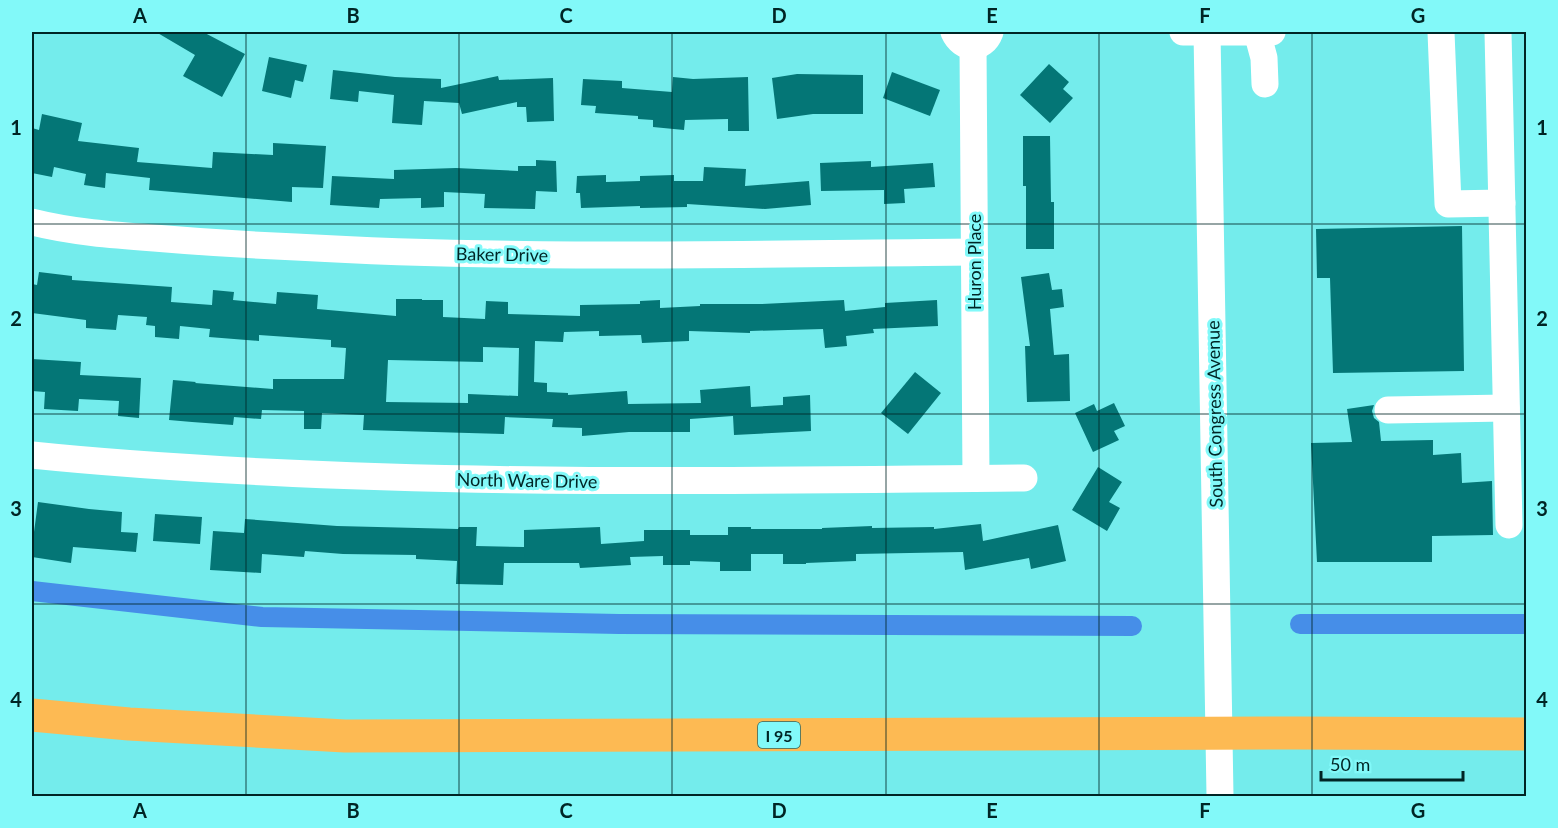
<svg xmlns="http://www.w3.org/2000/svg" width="1558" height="828" viewBox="0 0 1558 828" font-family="Lato,sans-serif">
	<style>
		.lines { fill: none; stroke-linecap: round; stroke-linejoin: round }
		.canal { stroke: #468ee8; stroke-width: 20 }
		.building { fill: #047676; fill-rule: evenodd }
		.minor { stroke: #fff; stroke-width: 27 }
		.highway { stroke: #fdba53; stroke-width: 33 }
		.grid { fill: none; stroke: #002525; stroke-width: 1.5; stroke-opacity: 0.55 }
		.labels { text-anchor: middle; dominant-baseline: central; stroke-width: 6; stroke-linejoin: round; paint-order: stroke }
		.shield { fill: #82f9f9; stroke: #276565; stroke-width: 1.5 }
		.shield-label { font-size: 16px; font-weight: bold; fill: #002525 }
		.street-label { font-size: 18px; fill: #002525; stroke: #82f9f9 }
		.neatline { fill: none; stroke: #002525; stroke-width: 2 }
		.grid-label { font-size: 20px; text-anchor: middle; font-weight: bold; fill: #002525 }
	</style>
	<rect width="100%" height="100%" fill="#74ecec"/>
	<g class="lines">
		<g class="canal">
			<path d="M32 591 262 617 619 624 1132 626"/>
			<path d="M1300 624H1526"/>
		</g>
	</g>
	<g class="building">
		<path d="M156 32H203L245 54 222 97 183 76 195 55Z"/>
		<path d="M269 57 307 65 303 82 295 80 291 98 262 91Z"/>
		<path d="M1049 64 1069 82 1063 89 1073 98 1050 123 1020 95Z"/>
		<path d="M333 70 395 77 441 79V88L498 76 499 80 553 78 554 121 527 122 526 107H517V102L462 114 459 103 424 101 422 125 392 123 394 95 359 91 358 102 330 99Z"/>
		<path d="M892 72 940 90 930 116 883 98Z"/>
		<path d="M797 74 863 75V114H813L777 119 772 78Z"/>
		<path d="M673 77 693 79 748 77 749 131H728V119L685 120 684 130 653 127V120L638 119V116L595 113 596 106 581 105 583 79 622 81V88L672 92Z"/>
		<path d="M42 114 82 123 78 141 139 148 137 162 212 168 213 152 273 155V143L326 146 323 188 292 187V202L149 190 150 178 106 173 105 188 84 185 86 174 54 167 52 177 32 173V128L39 130Z"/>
		<path d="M1023 136H1050L1051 202H1054V249H1026V186H1023Z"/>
		<path d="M536 160 556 161 557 192 536 191 535 209 484 208 485 194 444 192V207L421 208V198L380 199 379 208 330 205 332 176 394 179V170L456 168 518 171V166H536Z"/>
		<path d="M871 161V167L933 163 935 187 904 189 905 203 884 204V190L821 191 820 163Z"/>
		<path d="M704 167 746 169 745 186 809 181 811 205 765 209 687 204V207L640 208V206L581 208 580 193H576L577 176 606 175V182L640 181V176L674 175V181H703Z"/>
		<path d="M1462 226 1464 371 1333 373 1330 278H1317L1316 229Z"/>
		<path d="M39 272 72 276V280L172 287 171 302 212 305 213 290 234 292 233 300 276 304 277 292 318 295 317 309 396 316V299H422V300H443V317L485 319 486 301 508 302V314L580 316V305L640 304V301L660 300V308L700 306V304H762L844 300 845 311 885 307V303L937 300 938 326 873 329 874 333 846 336 847 346 825 348 823 329 750 331V333L689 331V341L642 343 641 335 599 336V331L564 332 563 342 535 341 534 382 547 383V392L568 393V395L627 391 628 404 701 403 700 390 750 386 751 407 783 405V397L810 395 811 431 734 435 733 416 690 419V432H629L582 436V428L552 427 553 419 505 417 504 434 363 430 364 415 322 413 321 429H304V411L262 410 261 419 234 417 233 425 192 422 169 420 173 380 196 382 195 383 273 389V379H344L346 348 331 347V340L259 335V341L209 337 210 329 180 326 179 339 155 337V326L146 325 147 317 118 315 116 330 86 328V320L32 313V284L37 285ZM483 347 519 348 518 396 468 394V403L386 402 388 360 483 362Z"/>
		<path d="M1049 273 1052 290 1062 289 1064 307 1050 309 1054 355 1069 354 1070 401 1027 402 1025 346H1030L1021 277Z"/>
		<path d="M32 359 81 362 80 375 141 378 139 418 118 416 119 401 79 399 78 411 44 409 45 392 32 391Z"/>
		<path d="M915 372 941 393 908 434 881 413Z"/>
		<path d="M1114 403 1125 426 1114 431 1119 440 1093 452 1075 413 1094 404 1097 411Z"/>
		<path d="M1374 405 1372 411 1374 418 1379 422 1381 441 1433 440V455L1461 453 1462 483 1492 481 1493 535 1432 536V562H1317L1311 443 1352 442 1347 409Z"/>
		<path d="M1098 467 1122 482 1109 502 1120 508 1107 531 1072 510Z"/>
		<path d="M38 502 89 509 122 512 121 532 138 533 136 552 73 547 71 563 32 557V547Z"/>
		<path d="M155 514 202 517 200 544 153 541Z"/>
		<path d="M245 519 337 526 458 529 459 527H477L476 546 524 547V530L600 527 601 544 644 541V530H690V535H728V527H751V529H822V528L872 526V528L934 527V529L981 524 983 541 1058 525 1066 561 1031 569 1029 558 965 570 963 552 856 554V561L806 563V564H783V554H751V571H720V562L690 561V565H663V556L630 557 631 565 580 568 579 563H504L503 585 456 584 457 561 416 559V555L343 554 305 551 304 557 262 554 261 573 210 570 213 531 244 533Z"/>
	</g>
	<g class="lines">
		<g class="minor">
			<path d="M954 32C962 50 983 51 990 32"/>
			<path d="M1183 32H1272"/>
			<path d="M1207 32 1220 796"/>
			<path d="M1257 32 1264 58 1265 84"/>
			<path d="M1441 32 1448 204 1502 203"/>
			<path d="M1498 32 1509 525"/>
			<path d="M973 46 976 478"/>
			<path d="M32 222C72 232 112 235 154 238 201 242 248 245 296 247 521 260 748 254 974 252"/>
			<path d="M1388 410 1506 408"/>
			<path d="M32 455C109 463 187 468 265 472 518 485 771 480 1024 478"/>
		</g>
		<path class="highway" d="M32 715 129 724 345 736 1296 733 1526 734"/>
	</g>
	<path class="grid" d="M246 32V796M459 32V796M672 32V796M886 32V796M1099 32V796M1312 32V796M32 224H1526M32 414H1526M32 604H1526"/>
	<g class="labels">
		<rect class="shield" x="758" y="722" width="42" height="26" rx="4.5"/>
		<g class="shield-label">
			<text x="779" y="735">I 95</text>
		</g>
		<g class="street-label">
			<text transform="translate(502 254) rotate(1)">Baker Drive</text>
			<text transform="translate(974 262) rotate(-90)">Huron Place</text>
			<text transform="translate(1214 414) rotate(-91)">South Congress Avenue</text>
			<text transform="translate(527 480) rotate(1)">North Ware Drive</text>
		</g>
	</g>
	<rect width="1558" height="828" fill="none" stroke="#82f9f9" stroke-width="66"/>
	<path d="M1321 771v9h142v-9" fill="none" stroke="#002525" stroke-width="3"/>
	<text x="1330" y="771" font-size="18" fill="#002525" stroke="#82f9f9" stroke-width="4.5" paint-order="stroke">50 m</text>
	<rect x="33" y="33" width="1492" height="762" class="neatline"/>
	<g class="grid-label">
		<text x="140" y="23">A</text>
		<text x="353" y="23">B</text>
		<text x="566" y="23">C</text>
		<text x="779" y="23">D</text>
		<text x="992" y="23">E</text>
		<text x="1205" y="23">F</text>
		<text x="1418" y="23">G</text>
		<text x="16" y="135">1</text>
		<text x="1542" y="135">1</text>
		<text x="16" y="326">2</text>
		<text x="1542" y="326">2</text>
		<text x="16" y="516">3</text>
		<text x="1542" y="516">3</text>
		<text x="16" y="707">4</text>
		<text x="1542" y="707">4</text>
		<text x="140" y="818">A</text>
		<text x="353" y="818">B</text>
		<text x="566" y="818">C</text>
		<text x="779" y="818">D</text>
		<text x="992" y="818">E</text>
		<text x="1205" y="818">F</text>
		<text x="1418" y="818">G</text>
	</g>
</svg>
